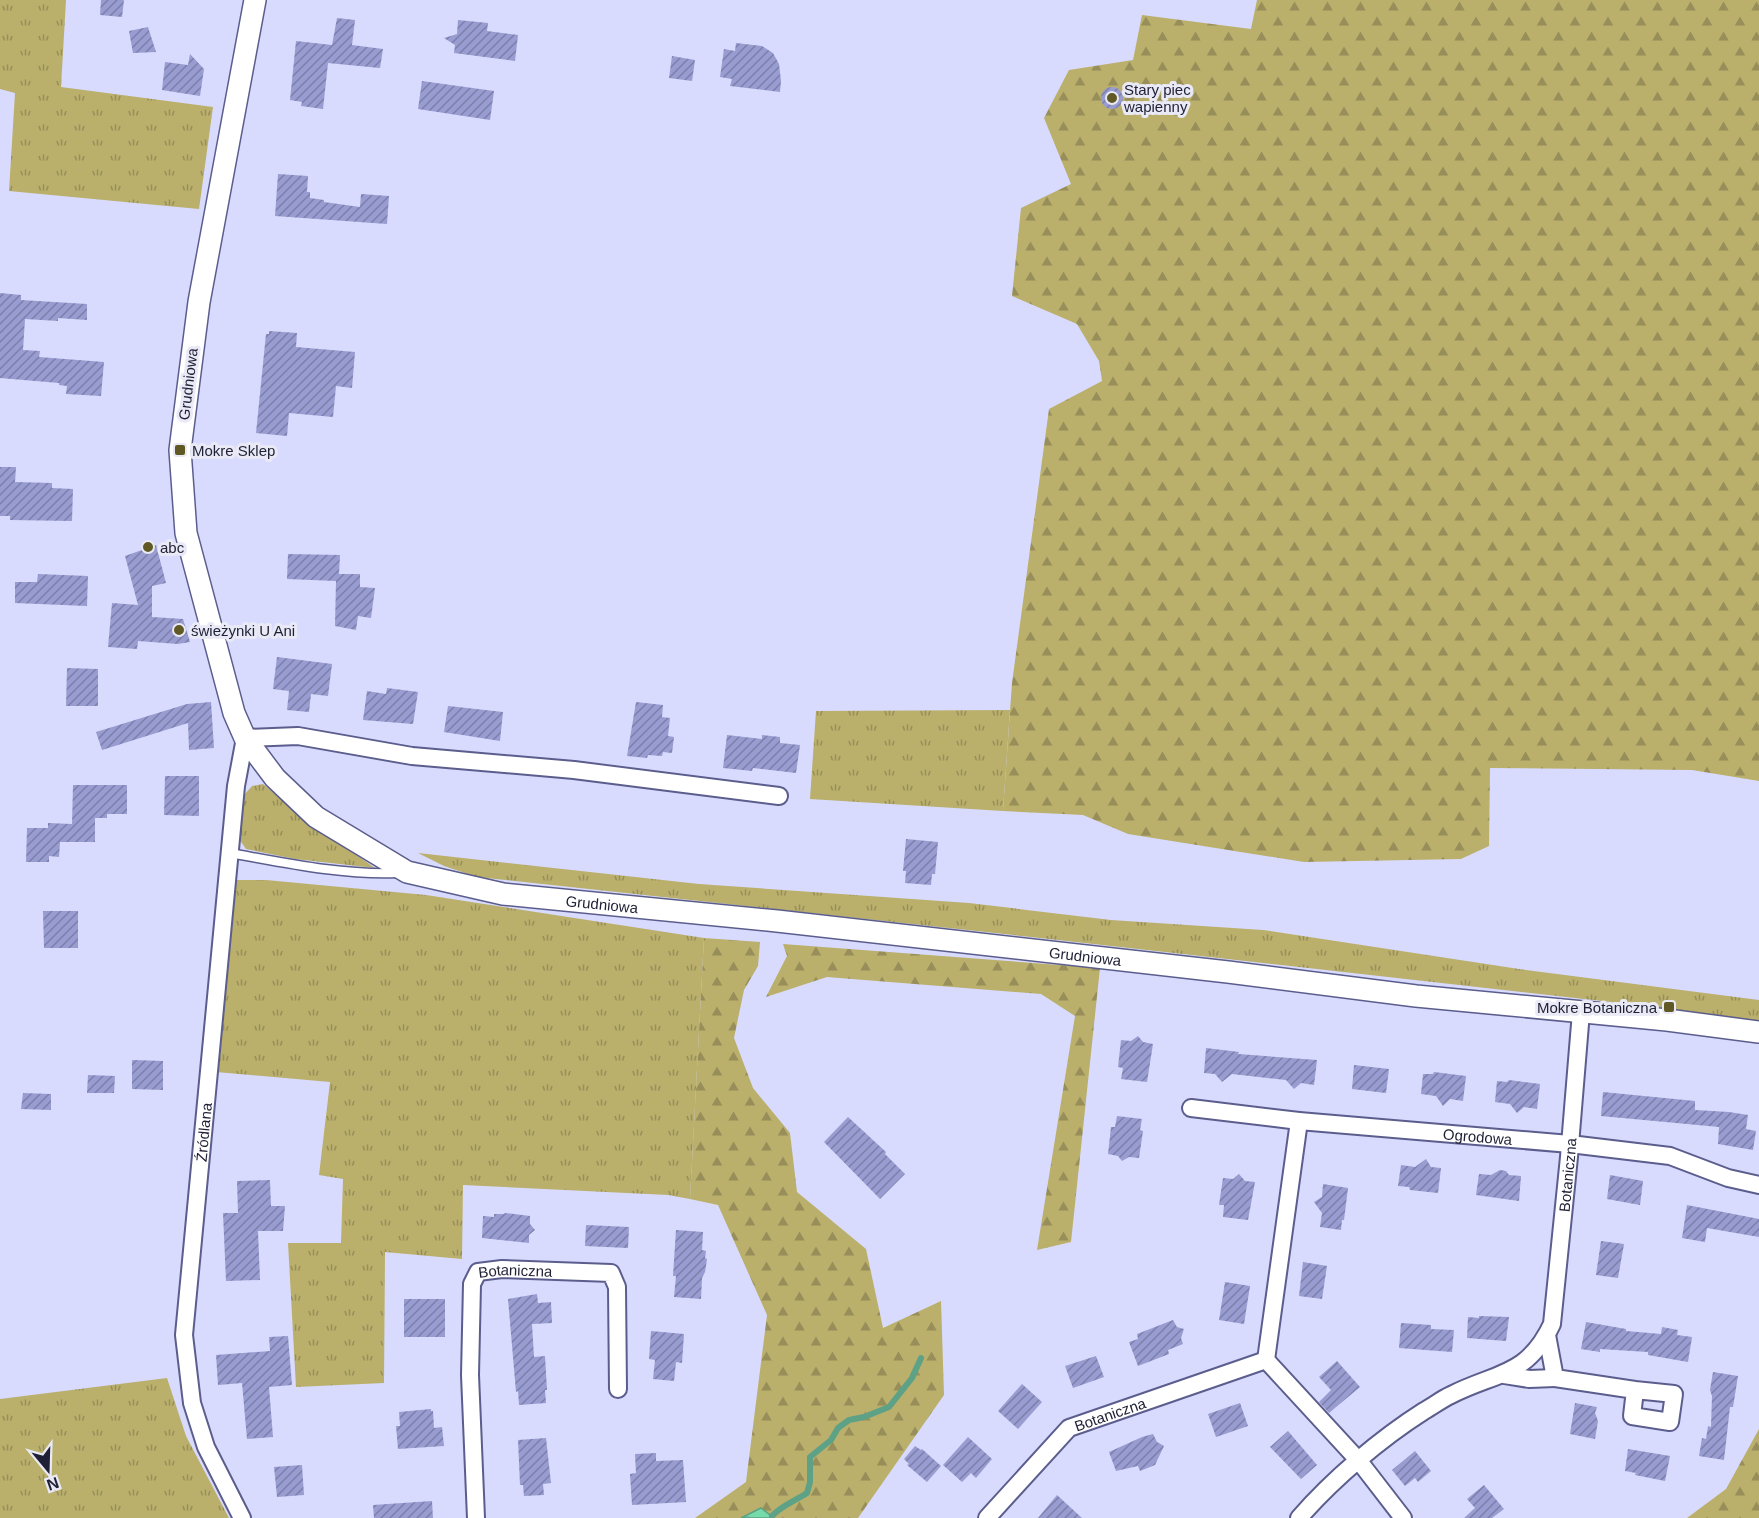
<svg xmlns="http://www.w3.org/2000/svg" width="1759" height="1518" viewBox="0 0 1759 1518" font-family="Helvetica,sans-serif">
	<style>
		.grass { fill: url(#grass-tufts) }
		.forest { fill: url(#forest-firs) }
		.water { fill: url(#water-ripples); stroke: #5da286; stroke-width: 1.5 }
		.lines { fill: none; stroke-linecap: round; stroke-linejoin: round }
		.stream { stroke: #5da286; stroke-width: 6 }
		.building { fill: url(#building-hatch) }
		.service-casing { stroke: #5b5d8d; stroke-width: 11 }
		.minor-casing { stroke: #5b5d8d; stroke-width: 20 }
		.tertiary-casing { stroke: #5b5d8d; stroke-width: 24 }
		.service { stroke: #fff; stroke-width: 8 }
		.minor { stroke: #fff; stroke-width: 16 }
		.tertiary { stroke: #fff; stroke-width: 21 }
		.poi-dot { fill: #605825; stroke: #e9eaf6; stroke-width: 2 }
		.labels { text-anchor: middle; dominant-baseline: central; stroke-width: 6; stroke-linejoin: round; paint-order: stroke }
		.poi-label { font-size: 15px; fill: #1f2035; stroke: #e9eaf6; text-anchor: start }
		.street-label { font-size: 15px; fill: #1f2035; stroke: #e9eaf6 }
	</style>
	<defs>
		<pattern id="grass-tufts" width="24" height="20" patternUnits="userSpaceOnUse" patternTransform="scale(1.5)"><rect width="24" height="20" fill="#baaf6b"/><path d="M3 7l-1-3M5 7V3M7 7l1-3M15 17l-1-3M17 17v-4M19 17l1-3" fill="none" stroke="#978e59"/></pattern>
		<pattern id="forest-firs" width="22" height="20" patternUnits="userSpaceOnUse" patternTransform="scale(1.5)"><rect width="22" height="20" fill="#baaf6b"/><path d="M5 1l3.5 6h-7zM16 11l3.5 6h-7z" fill="#978e59"/></pattern>
		<pattern id="water-ripples" width="26" height="14" patternUnits="userSpaceOnUse" patternTransform="scale(1.5)"><rect width="26" height="14" fill="#77daa9"/><path d="M2 4q2-2 4 0t4 0M15 11q2-2 4 0t4 0" fill="none" stroke="#66bb92"/></pattern>
		<pattern id="building-hatch" width="6" height="6" patternUnits="userSpaceOnUse" patternTransform="scale(1.5)"><rect width="6" height="6" fill="#989cd0"/><path d="M-1 1l2-2M0 6l6-6M5 7l2-2" fill="none" stroke="#7b7faa"/></pattern>
	</defs>
	<rect width="100%" height="100%" fill="#d8dbfd"/>
	<g class="grass">
		<path d="M0 0H66L61 87 213 107 199 209 9 191 15 93 0 89Z"/>
		<path d="M1010 710 1003 811 810 799 816 711Z"/>
		<path d="M263 784 301 816 375 868 295 859 246 849 239 839 244 795 252 786Z"/>
		<path d="M418 853 699 884 969 903 1111 920 1263 930 1519 969 1759 1000V1024L1646 1006 1031 937 477 877 444 866Z"/>
		<path d="M233 880H266L426 895 704 938 690 1199 668 1195 463 1185 462 1259 385 1252 384 1383 296 1387 288 1243H341L343 1179 319 1175 330 1082 216 1072Z"/>
		<path d="M167 1378 186 1436 229 1518H0V1399Z"/>
	</g>
	<g class="forest">
		<path d="M1257 0H1759V781L1692 770 1490 768 1489 846 1461 859 1304 862 1128 834 1083 815 1003 811 1012 683 1049 409 1102 381 1099 361 1077 324 1012 296 1021 208 1071 184 1044 118 1069 70 1133 60 1142 15 1251 29Z"/>
		<path d="M704 938 760 942 758 966 744 990 734 1038 753 1088 790 1133 797 1192 866 1249 883 1328 941 1301 944 1395 858 1518H774L761 1508 741 1518H695L746 1482 767 1315 718 1205 690 1199Z"/>
		<path d="M783 944 1100 968 1071 1242 1037 1250 1075 1016 1041 994 827 977 766 997 787 956Z"/>
		<path d="M1759 1429V1518H1687L1726 1489Z"/>
	</g>
	<path class="water" d="M761 1508 774 1518H741Z"/>
	<g class="lines">
		<path class="stream" d="M772 1516C782 1505 795 1501 807 1493L810 1482V1457L831 1440 838 1428 849 1420 864 1417 889 1407 912 1378 921 1358"/>
	</g>
	<g class="building">
		<path d="M101 0H124L122 17 100 15Z"/>
		<path d="M337 18 355 20 352 45 383 49 380 68 328 63 323 109 301 106 302 102 290 100 296 41 332 45Z"/>
		<path d="M458 20 488 23 487 31 518 35 515 61 454 53 455 45 444 38 457 34Z"/>
		<path d="M148 27 156 52 133 53 129 31Z"/>
		<path d="M736 43 762 46 773 53 779 64 781 81 780 92 730 86 732 79 720 77 724 49 735 51Z"/>
		<path d="M190 54 204 69 200 96 162 90 165 62 188 65Z"/>
		<path d="M672 56 695 60 692 81 669 78Z"/>
		<path d="M422 81 494 91 490 120 418 109Z"/>
		<circle cx="1112" cy="98" r="11"/>
		<path d="M278 174 308 176 307 192H310V198L324 200V202L360 207 361 194 389 196 387 224 275 216Z"/>
		<path d="M0 293 21 295V300L87 304V320L58 318V321L25 319 23 350 40 351 39 357 104 362 101 396 66 394 67 386 59 385V383L0 378Z"/>
		<path d="M269 331 297 333 296 347 355 352 352 388 336 386 333 417 289 413 287 436 256 433 266 334H269Z"/>
		<path d="M0 467H16L15 482 52 483V488L73 489 72 521 10 520V516H0Z"/>
		<path d="M156 545 166 583 152 586V617L183 619 190 642 178 644 138 641 137 649 108 647 112 603 138 605 125 556Z"/>
		<path d="M288 554 340 555 339 574H360V587L375 588 371 618 358 616 356 630 335 626 336 581 287 579Z"/>
		<path d="M38 574 88 576 87 606 15 603V582H37Z"/>
		<path d="M277 657 332 664 328 696 311 694 309 712 287 710 289 691 273 689Z"/>
		<path d="M67 668 98 669V706H66Z"/>
		<path d="M387 688 418 692 413 724 363 720 367 691 386 694Z"/>
		<path d="M211 702 214 748 189 750 188 723 102 750 96 732 187 704Z"/>
		<path d="M636 702 663 705 662 717 670 718 668 736 674 737 672 753 663 752 662 756 648 755 647 758 627 756Z"/>
		<path d="M448 706 503 712 500 741 444 732Z"/>
		<path d="M727 735 762 739V735L780 737V743L800 745 796 773 753 768 752 771 723 768Z"/>
		<path d="M165 776H199V816L164 815Z"/>
		<path d="M73 785H127V814H107V818H95V842H60L59 857 49 856V862H26L27 828H48V823L72 824Z"/>
		<path d="M906 839 938 842 935 874H932L931 885 905 883 906 871H903Z"/>
		<path d="M43 911H78V948H44Z"/>
		<path d="M1138 1036 1143 1042 1153 1044 1147 1082 1121 1079 1123 1068 1118 1067 1121 1040 1131 1041Z"/>
		<path d="M1206 1048 1239 1052 1238 1054 1317 1060 1314 1085 1301 1083 1294 1089 1286 1080 1232 1074 1222 1082 1215 1074 1204 1073Z"/>
		<path d="M132 1060 163 1061V1090L132 1089Z"/>
		<path d="M1354 1065 1389 1069 1386 1093 1352 1089Z"/>
		<path d="M1434 1072 1466 1076 1463 1101 1450 1099 1443 1106 1436 1096 1421 1094 1423 1074H1433Z"/>
		<path d="M88 1075 115 1076 114 1093H87Z"/>
		<path d="M1509 1080 1540 1084 1537 1109 1524 1107 1517 1113 1510 1104 1495 1102 1497 1081 1507 1082Z"/>
		<path d="M1603 1092 1695 1101V1110L1729 1112 1748 1115 1746 1129 1756 1131 1753 1150 1718 1144 1719 1127 1601 1116Z"/>
		<path d="M23 1093 51 1094V1110L21 1109Z"/>
		<path d="M1117 1116 1142 1119 1140 1130 1143 1131 1139 1158 1129 1157 1122 1161 1118 1156 1108 1154 1111 1127H1115Z"/>
		<path d="M848 1117 886 1152 885 1154 905 1174 880 1199 824 1142Z"/>
		<path d="M1426 1159 1431 1167 1441 1168 1438 1193 1410 1190 1409 1187 1398 1186 1401 1165 1415 1167Z"/>
		<path d="M1500 1170 1506 1171 1509 1175 1521 1176 1519 1201 1476 1195 1479 1174 1491 1175Z"/>
		<path d="M1239 1174 1245 1181 1255 1182 1248 1220 1223 1217 1224 1205H1219L1223 1178 1233 1179Z"/>
		<path d="M1610 1175 1643 1181 1640 1205 1607 1199Z"/>
		<path d="M270 1180 271 1206H285L283 1231H258L260 1280 226 1281 223 1213H238L237 1181Z"/>
		<path d="M1323 1184 1348 1188 1344 1220H1342L1341 1230 1320 1227 1322 1213 1314 1202 1322 1197Z"/>
		<path d="M1687 1205 1759 1219V1237L1707 1228 1705 1242 1682 1238Z"/>
		<path d="M505 1213 530 1216V1224L535 1230 529 1235V1243L482 1238 483 1216 494 1217V1214H504Z"/>
		<path d="M586 1225 629 1227 628 1248 585 1246Z"/>
		<path d="M676 1230 703 1232 702 1250 706 1251 705 1258 707 1259 705 1272 702 1278 701 1299 674 1297 676 1276H673Z"/>
		<path d="M1601 1241 1624 1244 1618 1278 1596 1275Z"/>
		<path d="M1303 1262 1327 1266 1322 1299 1299 1296Z"/>
		<path d="M1225 1282 1250 1286 1244 1324 1219 1320Z"/>
		<path d="M537 1294 538 1303 551 1302 552 1323 532 1324 534 1357 545 1356 547 1390H545L546 1403 519 1405 518 1391 516 1392 508 1299Z"/>
		<rect x="404" y="1299" width="41" height="38"/>
		<path d="M1479 1316 1509 1317 1506 1341 1467 1338 1468 1317 1479 1318Z"/>
		<path d="M1173 1320 1177 1327 1184 1329 1181 1338 1183 1344 1168 1350 1169 1354 1138 1366 1129 1342 1138 1339 1137 1334Z"/>
		<path d="M1586 1322 1626 1329V1331L1661 1334 1662 1327 1678 1330 1677 1335 1692 1337 1688 1362 1648 1355V1352L1600 1349V1352L1581 1349Z"/>
		<path d="M1401 1323 1431 1325V1329L1454 1330 1452 1352 1399 1348Z"/>
		<path d="M651 1331 684 1334 682 1363 676 1362 674 1381 653 1379 655 1360 649 1359Z"/>
		<path d="M288 1336 292 1385 269 1387 273 1437 247 1439 242 1383 218 1385 216 1355 270 1351 269 1337Z"/>
		<path d="M1096 1356 1104 1377 1073 1388 1065 1366Z"/>
		<path d="M1337 1361 1360 1387 1329 1413 1319 1402 1331 1390 1319 1377Z"/>
		<path d="M1713 1372 1738 1376 1733 1407H1730L1724 1460 1699 1456 1702 1438 1706 1439 1708 1426 1711 1427 1712 1396 1710 1390Z"/>
		<path d="M1022 1384 1042 1402 1018 1429 998 1411Z"/>
		<path d="M1240 1403 1248 1426 1216 1437 1208 1414Z"/>
		<path d="M1575 1403 1597 1407 1595 1413 1598 1421 1595 1439 1570 1434Z"/>
		<path d="M431 1409V1411H433L434 1428 442 1427 444 1446 398 1449 396 1426H400L399 1412Z"/>
		<path d="M1288 1431 1317 1465 1301 1479 1270 1447Z"/>
		<path d="M1153 1434 1157 1442 1164 1446 1155 1465 1140 1471 1138 1466 1116 1471 1109 1452 1142 1437Z"/>
		<path d="M968 1437 992 1459 976 1478 971 1473 962 1482 943 1465Z"/>
		<path d="M546 1438 551 1483 543 1484 544 1495 524 1496 523 1485H520L518 1440Z"/>
		<path d="M915 1446 921 1450 922 1449 941 1466 927 1482 907 1465 909 1464 904 1459Z"/>
		<path d="M1628 1449 1670 1456 1665 1481 1635 1475 1636 1473 1625 1471Z"/>
		<path d="M1415 1451 1431 1471 1418 1482 1415 1478 1405 1486 1392 1470Z"/>
		<path d="M656 1453V1461L683 1460 686 1502 632 1505 630 1474 636 1473 635 1454Z"/>
		<path d="M302 1465 304 1495 277 1497 274 1467Z"/>
		<path d="M1484 1485 1504 1509 1492 1518H1464L1475 1508 1467 1499Z"/>
		<path d="M1057 1495 1082 1518H1038Z"/>
		<path d="M432 1501 433 1518H374L373 1505Z"/>
	</g>
	<g class="lines">
		<defs>
			<path id="service" d="M230 853C286 863 341 875 397 873"/>
			<g id="minor">
				<path id="s1" d="M1191 1108 1299 1121 1570 1144 1670 1156 1728 1178 1759 1185"/>
				<path d="M1547 1335 1555 1378 1635 1390 1632 1416 1670 1422 1674 1394 1635 1390"/>
				<path d="M1266 1360 1299 1121"/>
				<path d="M1504 1375 1529 1379 1555 1378"/>
				<path id="s2" d="M242 1518 206 1447 192 1403 184 1335 236 786 245 738 298 736 412 756 574 770 779 796"/>
				<path id="s3" d="M476 1518 470 1375 472 1284 478 1272 502 1269 611 1273 617 1287 618 1389"/>
				<path id="s4" d="M987 1518 1069 1428 1266 1360 1359 1461 1403 1518"/>
				<path id="s5" d="M1299 1518C1333 1479 1380 1439 1424 1411 1433 1406 1442 1399 1451 1395 1496 1372 1527 1377 1552 1324L1569 1157 1581 1012"/>
			</g>
			<g id="tertiary">
				<path id="s6" d="M255 0 199 302 180 450 186 533 234 713 245 738 275 778 316 817 407 872 503 894 777 921 1228 972 1416 996 1667 1020 1759 1032"/>
			</g>
		</defs>
		<use href="#service" class="service-casing"/>
		<use href="#minor" class="minor-casing"/>
		<use href="#tertiary" class="tertiary-casing"/>
		<use href="#service" class="service"/>
		<use href="#minor" class="minor"/>
		<use href="#tertiary" class="tertiary"/>
	</g>
	<g class="poi-dot">
		<circle cx="1112" cy="98" r="6"/>
		<rect x="174" y="444" width="12" height="12" rx="3"/>
		<circle cx="148" cy="547" r="6"/>
		<circle cx="179" cy="630" r="6"/>
		<rect x="1663" y="1001" width="12" height="12" rx="3"/>
	</g>
	<g class="labels">
		<g class="poi-label">
			<text x="1124" y="89">Stary piec<tspan x="1124" dy="17">wapienny</tspan></text>
			<text x="192" y="450">Mokre Sklep</text>
			<text x="160" y="547">abc</text>
			<text x="191" y="630">świeżynki U Ani</text>
			<text x="1657" y="1007" text-anchor="end">Mokre Botaniczna</text>
		</g>
		<g class="street-label">
			<text transform="translate(188 384) rotate(-83)">Grudniowa</text>
			<text stroke="none"><textPath href="#s6" startOffset="1164">Grudniowa</textPath></text>
			<text stroke="none"><textPath href="#s6" startOffset="1650">Grudniowa</textPath></text>
			<text stroke="none"><textPath href="#s2" startOffset="398">Źródlana</textPath></text>
			<text stroke="none"><textPath href="#s1" startOffset="288">Ogrodowa</textPath></text>
			<text stroke="none"><textPath href="#s5" startOffset="474">Botaniczna</textPath></text>
			<text stroke="none"><textPath href="#s3" startOffset="285">Botaniczna</textPath></text>
			<text stroke="none"><textPath href="#s4" startOffset="165">Botaniczna</textPath></text>
		</g>
	</g>
	<g transform="translate(48 1470) rotate(161)" stroke="#e9eaf6" stroke-width="4.5" paint-order="stroke">
	<path d="M0-4.5L10 22L0 15L-10 22Z" fill="#1f2035"/>
	<text y="-9" font-size="16" font-weight="bold" text-anchor="middle" fill="#1f2035">N</text>
	</g>
</svg>
